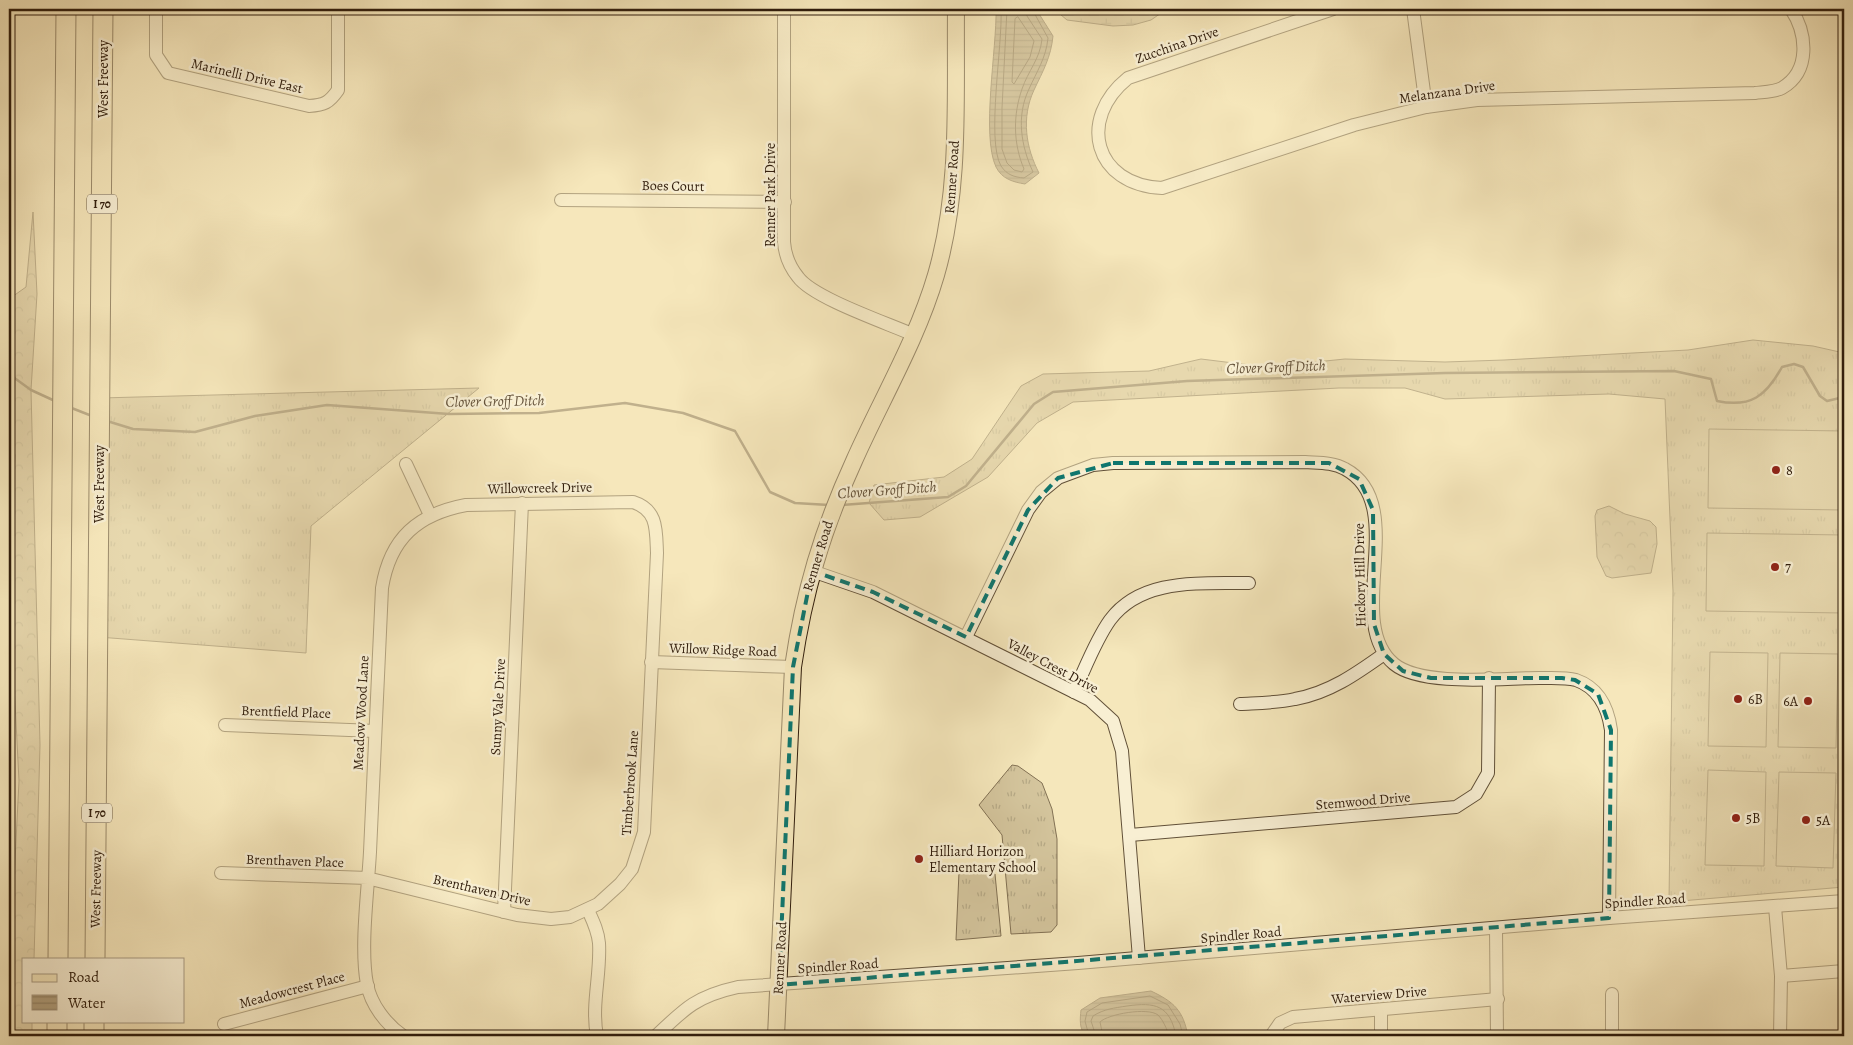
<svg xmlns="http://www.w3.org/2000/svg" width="1853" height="1045" viewBox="0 0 1853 1045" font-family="Alegreya,serif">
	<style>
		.grass { fill: url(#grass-tufts); stroke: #827154 }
		.forest { fill: url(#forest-crowns); stroke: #827154 }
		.wetland { fill: url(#wetland-marsh); stroke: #827154 }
		.pitch { fill: #d4c59d; stroke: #827154 }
		.water { fill: url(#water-rules); stroke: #7e6d52 }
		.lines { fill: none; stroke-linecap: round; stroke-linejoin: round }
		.shore { stroke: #716046; stroke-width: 1 }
		.stream { stroke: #7e6d52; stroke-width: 2.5 }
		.minor-casing { stroke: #615038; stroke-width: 14 }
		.major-casing { stroke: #301d0c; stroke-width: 18 }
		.highway-casing { stroke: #301d0c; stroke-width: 21 }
		.minor { stroke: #f8efd3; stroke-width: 12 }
		.major { stroke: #f5e7bb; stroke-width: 16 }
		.highway { stroke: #f5e7bb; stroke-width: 19 }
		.marked { fill: none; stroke: #0f766e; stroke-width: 4; stroke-dasharray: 10 6; stroke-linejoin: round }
		.poi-dot { fill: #8f2418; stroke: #f8efd3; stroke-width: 2 }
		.labels { text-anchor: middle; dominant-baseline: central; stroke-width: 5; stroke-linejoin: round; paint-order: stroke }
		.shield { fill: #f8efd3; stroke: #6c5c48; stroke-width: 1 }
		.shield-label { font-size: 12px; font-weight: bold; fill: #301d0c }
		.street-label { font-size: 14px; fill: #301d0c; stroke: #f8efd3 }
		.poi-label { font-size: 14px; fill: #301d0c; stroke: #f8efd3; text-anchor: start }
		.water-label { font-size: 15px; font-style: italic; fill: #64523a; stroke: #f8efd3 }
	</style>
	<defs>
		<pattern id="grass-tufts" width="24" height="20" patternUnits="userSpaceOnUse" patternTransform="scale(1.25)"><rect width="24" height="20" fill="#d4c59d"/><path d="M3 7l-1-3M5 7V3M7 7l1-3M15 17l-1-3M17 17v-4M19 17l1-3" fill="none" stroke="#b6a986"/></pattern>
		<pattern id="forest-crowns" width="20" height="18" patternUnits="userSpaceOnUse" patternTransform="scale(1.25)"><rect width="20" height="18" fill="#d4c59d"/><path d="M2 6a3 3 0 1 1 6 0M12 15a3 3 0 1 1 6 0" fill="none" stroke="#b6a986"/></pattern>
		<pattern id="wetland-marsh" width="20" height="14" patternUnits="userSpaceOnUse" patternTransform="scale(1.25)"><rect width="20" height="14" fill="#d4c59d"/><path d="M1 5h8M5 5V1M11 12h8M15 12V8" fill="none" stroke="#b6a986"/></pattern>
		<pattern id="water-rules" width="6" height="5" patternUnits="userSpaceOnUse" patternTransform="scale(1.25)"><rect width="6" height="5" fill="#b2a280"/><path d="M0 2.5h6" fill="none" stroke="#918367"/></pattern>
	</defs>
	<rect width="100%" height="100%" fill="#f5e7bb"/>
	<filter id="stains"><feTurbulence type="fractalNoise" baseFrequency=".004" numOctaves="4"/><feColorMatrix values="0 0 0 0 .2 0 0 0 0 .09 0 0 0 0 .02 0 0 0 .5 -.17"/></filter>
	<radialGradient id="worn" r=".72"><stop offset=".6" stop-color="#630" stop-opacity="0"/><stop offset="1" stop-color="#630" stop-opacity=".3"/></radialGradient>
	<g class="grass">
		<path d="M1753 340 1813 346 1844 353V887L1669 902 1673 591 1665 399 1609 394 1445 399 1405 388H1339L1073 402 1037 423 988 477 920 517 884 520 869 503 874 485 944 477 972 459 1021 386 1043 374 1149 371 1201 359 1266 367 1345 359 1445 362 1504 360 1688 350Z"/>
		<path d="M479 388 311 526 306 653 98 637 100 398Z"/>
		<path d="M1012 765 1018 766 1042 783 1052 809 1057 839V925L1051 932 1011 934 1002 835 979 805Z"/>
		<path d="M959 872 995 874 1001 936 956 940Z"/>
	</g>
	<g class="forest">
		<path d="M33 212 37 294 31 390 40 745 34 959H24V1021H32V1036H9V915L13 901 19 781 9 584 15 455 9 435V299L26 287Z"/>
		<path d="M1609 506 1625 514 1650 521 1656 527 1657 544 1651 573 1612 578 1606 576 1597 557 1595 516 1597 510Z"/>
	</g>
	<path class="wetland" d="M1054 9H1167L1151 20 1133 25 1113 26 1067 20Z"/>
	<g class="pitch">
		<path d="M1709 429 1844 431V510L1708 508Z"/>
		<path d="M1707 533 1844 535V613L1706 611Z"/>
		<path d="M1710 652 1768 653 1766 747 1708 746Z"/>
		<path d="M1780 653 1838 654 1836 748 1778 747Z"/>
		<path d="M1708 770 1766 772 1764 866 1705 865Z"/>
		<path d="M1779 772 1836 773 1833 868 1776 866Z"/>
	</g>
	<g class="water">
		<path d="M996 9H1036L1053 36C1051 57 1043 71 1034 90 1021 118 1026 148 1039 173L1025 184C1013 182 1002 179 996 167 981 135 997 48 996 9Z"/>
		<path d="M1151 991C1174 1002 1183 1010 1188 1036H1086C1079 1029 1080 1019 1081 1010L1100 998Z"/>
	</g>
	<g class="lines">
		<g class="shore">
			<path d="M1001 9C1003 44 986 140 1001 166 1007 175 1014 177 1024 178L1033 172C1021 146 1016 116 1029 89 1037 71 1046 58 1048 38L1032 9"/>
			<path d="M1007 9 1002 108V149L1007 163 1014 170 1022 172 1024 169C1013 143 1013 115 1022 89 1028 71 1040 59 1042 39L1027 16 1025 9"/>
			<path d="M1018 17 1034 41 1030 57 1014 84 1012 82 1015 19Z"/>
			<path d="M1089 1036 1085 1021 1087 1012 1102 1003 1150 996 1168 1005 1180 1024 1183 1036"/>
			<path d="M1096 1036 1091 1021 1093 1016C1104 1009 1114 1008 1127 1006 1155 1002 1170 1005 1176 1036"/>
			<path d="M1103 1036 1100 1022C1108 1014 1148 1007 1158 1015 1163 1020 1167 1029 1169 1036"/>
		</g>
		<g class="stream">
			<path d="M9 374 31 390 55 401"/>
			<path d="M69 407 92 416"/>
			<path d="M107 421 133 429 195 432 255 416 327 405 449 414 539 413 625 403 683 413 735 431 770 492 795 503 829 505"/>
			<path d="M842 505 948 497 966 486 1034 404 1053 392 1187 381 1445 373 1674 371 1711 379 1717 401C1751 408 1766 396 1782 367L1794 364 1803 367 1820 396 1827 401 1844 397"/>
		</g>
		<defs>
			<g id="minor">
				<path d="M156 9V55L168 73 309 106C324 105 329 103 338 90V9"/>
				<path d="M784 9V242C785 256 789 266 798 277 813 298 887 323 914 335"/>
				<path d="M1333 9 1128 78C1077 119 1094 185 1162 188L1354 125 1426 107 1477 100 1755 93C1762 92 1775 92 1782 88 1811 71 1807 33 1791 9"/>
				<path d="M1413 9 1426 107"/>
				<path d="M561 200 785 202"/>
				<path d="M406 464 430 515"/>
				<path d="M812 571 873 592 1090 700 1113 721 1122 751 1139 958"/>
				<path d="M966 637 1028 510 1041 492 1058 478 1093 465 1113 463 1305 462C1318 463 1333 462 1345 469 1411 504 1342 621 1394 664 1422 687 1502 678 1539 678 1551 678 1565 677 1576 680 1599 688 1608 708 1611 730L1609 918"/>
				<path d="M651 662 793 667"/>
				<path d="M1074 692C1085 669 1095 641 1110 620 1142 577 1201 584 1249 583"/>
				<path d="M1240 704C1258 703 1277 703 1295 699 1329 693 1356 674 1384 654"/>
				<path d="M225 725 375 731"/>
				<path d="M1130 835 1456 807 1476 794 1488 773 1489 678"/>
				<path d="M221 873 368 878 371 879 517 915 551 919 570 917 598 904 620 884 632 869 644 832 657 553C656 530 658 510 633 502L466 505C418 514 390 538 382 588 378 676 374 764 370 852 368 890 360 948 367 984 371 1005 386 1024 403 1036"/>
				<path d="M1775 907 1781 976 1780 1036"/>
				<path d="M588 910C593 921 598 931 599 943 601 974 591 1005 597 1036"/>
				<path d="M504 912 522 503"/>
				<path d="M1496 928 1497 1036"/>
				<path d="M1781 976 1844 971"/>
				<path d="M224 1024 368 986"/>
				<path d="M656 1036C685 1008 697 996 738 987L1078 963 1609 918 1844 901"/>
				<path d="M1271 1036 1280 1023 1293 1017 1498 999"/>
				<path d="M1381 1036V1010"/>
				<path d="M1612 1036V994"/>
			</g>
			<path id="major" d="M776 1036 793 667C804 592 822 531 854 461 881 400 917 340 936 275 961 189 955 98 956 9"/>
			<g id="highway">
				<path d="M58 959 66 9"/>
				<path d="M95 959 103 9"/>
				<path d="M57 1036V1021"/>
				<path d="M94 1036V1021"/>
			</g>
		</defs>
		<use href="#minor" class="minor-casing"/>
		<use href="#major" class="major-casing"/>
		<use href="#highway" class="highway-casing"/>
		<use href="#minor" class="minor"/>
		<use href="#major" class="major"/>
		<use href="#highway" class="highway"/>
	</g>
	<path d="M0 0H1853V1045H0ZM1113 463H1329L1359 479 1373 510 1374 624 1384 654 1403 671 1431 678H1562L1575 680 1598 694 1611 730 1609 918 779 985 793 667 812 571 873 592 966 637 1028 510 1058 478Z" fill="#f5e7bb" fill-opacity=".55" fill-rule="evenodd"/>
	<path class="marked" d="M1113 463H1329L1359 479 1373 510 1374 624 1384 654 1403 671 1431 678H1562L1575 680 1598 694 1611 730 1609 918 779 985 793 667 812 571 873 592 966 637 1028 510 1058 478Z"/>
	<g class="poi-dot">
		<circle cx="1776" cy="470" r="5"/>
		<circle cx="1775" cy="567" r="5"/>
		<circle cx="1738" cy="699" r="5"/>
		<circle cx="1808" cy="701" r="5"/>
		<circle cx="1736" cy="818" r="5"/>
		<circle cx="1806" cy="820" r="5"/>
		<circle cx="919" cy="859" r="5"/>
	</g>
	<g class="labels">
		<g class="shield">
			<rect x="87" y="194.5" width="30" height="19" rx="4"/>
			<rect x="82" y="803.5" width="30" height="19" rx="4"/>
		</g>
		<g class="shield-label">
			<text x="102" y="204">I 70</text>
			<text x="97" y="813">I 70</text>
		</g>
		<g class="street-label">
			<text transform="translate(1177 45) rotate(-19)">Zucchina Drive</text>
			<text transform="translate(247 76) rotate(13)">Marinelli Drive East</text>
			<text transform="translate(103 79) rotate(-90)">West Freeway</text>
			<text transform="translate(1447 92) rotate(-8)">Melanzana Drive</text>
			<text transform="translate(952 177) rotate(-86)">Renner Road</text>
			<text transform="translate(673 186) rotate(1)">Boes Court</text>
			<text transform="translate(770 195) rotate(-90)">Renner Park Drive</text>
			<text transform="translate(99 484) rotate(-90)">West Freeway</text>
			<text transform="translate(540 488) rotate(-1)">Willowcreek Drive</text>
			<text transform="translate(818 556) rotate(-73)">Renner Road</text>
			<text transform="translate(1360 575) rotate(-91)">Hickory Hill Drive</text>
			<text transform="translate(723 650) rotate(2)">Willow Ridge Road</text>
			<text transform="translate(1053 666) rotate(28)">Valley Crest Drive</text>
			<text transform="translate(498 707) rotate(-87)">Sunny Vale Drive</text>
			<text transform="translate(286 712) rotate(2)">Brentfield Place</text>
			<text transform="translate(361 713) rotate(-87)">Meadow Wood Lane</text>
			<text transform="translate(630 783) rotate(-86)">Timberbrook Lane</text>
			<text transform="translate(1363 801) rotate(-5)">Stemwood Drive</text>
			<text transform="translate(295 861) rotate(2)">Brenthaven Place</text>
			<text transform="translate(96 889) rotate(-89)">West Freeway</text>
			<text transform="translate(482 890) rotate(13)">Brenthaven Drive</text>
			<text transform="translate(1645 901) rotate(-4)">Spindler Road</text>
			<text transform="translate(1241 935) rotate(-5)">Spindler Road</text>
			<text transform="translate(780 958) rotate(-87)">Renner Road</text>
			<text transform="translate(838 966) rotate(-4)">Spindler Road</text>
			<text transform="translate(292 990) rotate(-15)">Meadowcrest Place</text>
			<text transform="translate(1379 995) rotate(-5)">Waterview Drive</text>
		</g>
		<g class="poi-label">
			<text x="1786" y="470">8</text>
			<text x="1785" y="567">7</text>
			<text x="1748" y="699">6B</text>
			<text x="1798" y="701" text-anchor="end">6A</text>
			<text x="1746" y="818">5B</text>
			<text x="1816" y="820">5A</text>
			<text x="929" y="851">Hilliard Horizon<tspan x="929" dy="16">Elementary School</tspan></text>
		</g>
		<g class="water-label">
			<text transform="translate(1276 367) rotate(-2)">Clover Groff Ditch</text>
			<text transform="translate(495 401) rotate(-1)">Clover Groff Ditch</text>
			<text transform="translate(887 490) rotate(-4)">Clover Groff Ditch</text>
		</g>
	</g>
	<rect width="1853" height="1045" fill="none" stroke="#f5e7bb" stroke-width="30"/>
	<rect x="10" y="10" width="1833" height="1025" fill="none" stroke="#301d0c" stroke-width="2.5"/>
	<rect x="15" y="15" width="1823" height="1015" fill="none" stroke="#301d0c"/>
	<rect x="22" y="958" width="162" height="65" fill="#f8efd3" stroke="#a89b83"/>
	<rect x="32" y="974" width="25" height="8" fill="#f5e7bb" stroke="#a89b83"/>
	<text x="68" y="982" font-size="15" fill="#301d0c">Road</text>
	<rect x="32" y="995" width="25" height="15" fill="url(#water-rules)" stroke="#a89b83"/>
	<text x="68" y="1008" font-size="15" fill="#301d0c">Water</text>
	<rect width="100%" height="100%" filter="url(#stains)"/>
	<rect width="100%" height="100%" fill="url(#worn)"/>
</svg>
